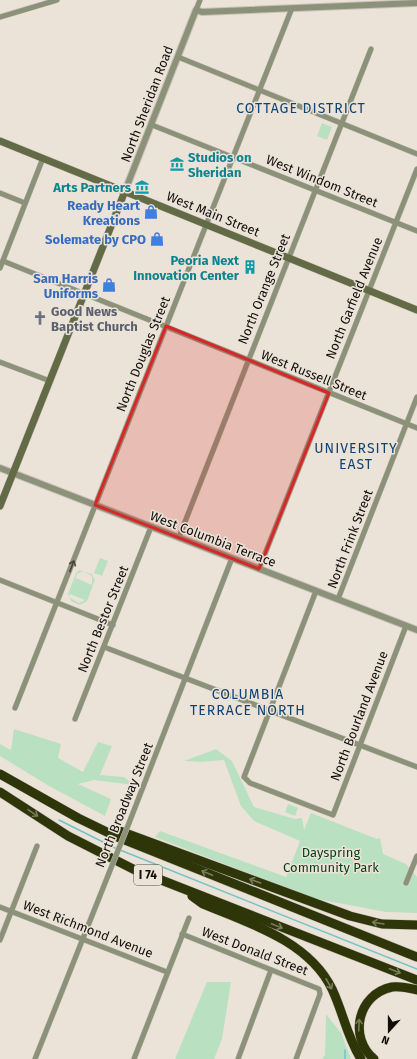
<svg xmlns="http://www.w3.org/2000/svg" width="417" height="1059" viewBox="0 0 417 1059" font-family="'Fira Sans',sans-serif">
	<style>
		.green { fill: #bae0c2; fill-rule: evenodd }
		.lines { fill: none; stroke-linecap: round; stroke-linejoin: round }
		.stream { stroke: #71c4ca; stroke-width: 1.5 }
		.minor-casing { stroke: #c9c1b7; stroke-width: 6 }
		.tertiary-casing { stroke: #c9c1b7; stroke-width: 8 }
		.secondary-casing { stroke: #c9c1b7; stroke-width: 8 }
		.motorway-casing { stroke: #c9c1b7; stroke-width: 10 }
		.minor { stroke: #8c9279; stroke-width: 5 }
		.tertiary { stroke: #8c9279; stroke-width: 6 }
		.secondary { stroke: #626a46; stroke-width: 7 }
		.motorway { stroke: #2e3609; stroke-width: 9 }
		.minor-bridge-casing { stroke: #c9c1b7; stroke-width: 6; stroke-linecap: butt }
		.minor-bridge { stroke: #8c9279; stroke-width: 5 }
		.oneway { stroke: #48493c }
		.oneway2 { stroke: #7a7b5c }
		.marked { fill: #d62828; fill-opacity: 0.2; stroke: #d62828; stroke-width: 3; stroke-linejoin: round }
		.labels { text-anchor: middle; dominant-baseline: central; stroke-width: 3; stroke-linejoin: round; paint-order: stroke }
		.shield { fill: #ece3d8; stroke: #534e48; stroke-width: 1 }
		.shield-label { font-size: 12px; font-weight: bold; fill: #110e0a }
		.street-label { font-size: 13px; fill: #110e0a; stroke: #ece3d8 }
		.culture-label { font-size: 13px; font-weight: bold; fill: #0d838f; stroke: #ece3d8; text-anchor: end }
		.shop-label { font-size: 13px; font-weight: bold; fill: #366cbe; stroke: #ece3d8; text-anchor: end }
		.worship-label { font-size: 13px; font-weight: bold; fill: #5b616d; stroke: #ece3d8; text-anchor: start }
		.park-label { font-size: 13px; fill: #003f19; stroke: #ece3d8 }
		.neighbourhood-label { font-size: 14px; letter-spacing: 1px; fill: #0f4374; stroke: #ece3d8 }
	</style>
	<rect width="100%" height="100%" fill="#ece3d8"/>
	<g class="green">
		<path d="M322 123 332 127 327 140 317 136Z"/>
		<path d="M100 558 108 561 102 576 94 573Z"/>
		<path d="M79 570 92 574 95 580 87 601 80 605 71 601 68 594 76 573ZM83 571 92 576V585L76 578 73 585 77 574ZM70 594 85 600 79 603 69 597Z"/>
		<path d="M14 729 61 744 58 758 83 772 98 742 112 746 100 775 124 777 134 785 94 780 78 784 111 799 105 816 49 786 0 756V744L11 750Z"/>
		<path d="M216 749 232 761 254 807 295 819 302 818 304 830 311 813 377 839 380 838 383 854 406 864 417 877V913L386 912 312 898 155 837 160 831 286 877 300 841 254 821 241 806 224 760 200 762 184 761Z"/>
		<path d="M288 804 298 808 295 816 285 812Z"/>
		<path d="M207 982H231L222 1039 214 1059H175Z"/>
		<path d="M326 1014 341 1033 351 1059H322L325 1055Z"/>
	</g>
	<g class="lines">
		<g class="stream">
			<path d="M59 820 117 849"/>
			<path d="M120 850 417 969"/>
			<path d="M345 1050V1059"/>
		</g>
		<defs>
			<g id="minor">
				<path d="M196 10 200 0"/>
				<path d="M0 17 57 0"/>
				<path d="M178 57 417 154"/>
				<path d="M152 125 417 231"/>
				<path d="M0 193 25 203"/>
				<path d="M3 261 417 428"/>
				<path d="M0 268 43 158"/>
				<path d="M0 362 50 381"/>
				<path d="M179 537 371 49"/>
				<path d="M259 569 417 169"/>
				<path d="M0 580 113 625"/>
				<path d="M316 591 244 777 250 783 333 815 406 626"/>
				<path d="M338 599 417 397"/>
				<path d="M104 647 417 767"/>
				<path d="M15 708 292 8"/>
				<path d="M75 719 151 527"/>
				<path d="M129 823 232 558"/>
				<path d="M406 883 417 856"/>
				<path d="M0 907 167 972"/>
				<path d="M182 934 319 989 320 994 296 1059"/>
				<path d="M0 940 37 846"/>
				<path d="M35 1059 109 873"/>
				<path d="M134 1059 189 918"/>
				<path d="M238 1059 271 970"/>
			</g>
			<g id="tertiary">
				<path d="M125 191 196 10 202 12 417 3"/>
				<path d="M0 468 417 630"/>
			</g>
			<g id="secondary">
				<path d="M0 141 417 310"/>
				<path d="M0 506 125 191"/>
			</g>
			<g id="motorway">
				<path d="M0 774 78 818 115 836 417 957"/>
				<path d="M0 792 68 836 133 869 417 980"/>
				<path d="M117 830 350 916 382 924 417 925"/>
				<path d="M192 896 203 904C249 923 309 941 332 989 343 1012 347 1037 361 1059"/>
				<path d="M374 1059C348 1037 358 994 392 987 401 986 409 988 417 990"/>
			</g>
		</defs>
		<use href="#minor" class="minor-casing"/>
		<use href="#tertiary" class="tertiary-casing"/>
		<use href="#secondary" class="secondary-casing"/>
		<use href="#motorway" class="motorway-casing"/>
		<use href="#minor" class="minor"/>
		<use href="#tertiary" class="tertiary"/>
		<use href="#secondary" class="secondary"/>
		<use href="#motorway" class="motorway"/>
		<defs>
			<path id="minor-bridge" d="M109 873 129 823"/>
		</defs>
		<use href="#minor-bridge" class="minor-bridge-casing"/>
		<use href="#minor-bridge" class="minor-bridge"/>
	</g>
	<defs><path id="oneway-shaft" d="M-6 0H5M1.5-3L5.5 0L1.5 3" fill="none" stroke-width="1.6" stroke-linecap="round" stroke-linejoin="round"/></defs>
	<use class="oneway" href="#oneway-shaft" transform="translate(72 566) rotate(-69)"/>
	<g class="oneway2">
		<use href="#oneway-shaft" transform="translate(33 813) rotate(34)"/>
		<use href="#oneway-shaft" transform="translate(207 873) rotate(-158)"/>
		<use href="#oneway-shaft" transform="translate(255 881) rotate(-160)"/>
		<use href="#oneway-shaft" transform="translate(378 923) rotate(-171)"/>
		<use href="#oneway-shaft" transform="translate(277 926) rotate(22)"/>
		<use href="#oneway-shaft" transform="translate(395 971) rotate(21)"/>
		<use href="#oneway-shaft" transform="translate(329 984) rotate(61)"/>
		<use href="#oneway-shaft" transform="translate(359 1025) rotate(-87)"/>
	</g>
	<path class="marked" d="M166 326 329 393 259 569 95 505Z"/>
	<defs>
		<symbol id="museum-bare" viewBox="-9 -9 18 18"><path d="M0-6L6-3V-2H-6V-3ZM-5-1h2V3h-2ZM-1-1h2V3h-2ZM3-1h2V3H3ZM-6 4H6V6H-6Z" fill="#0f9aa8" stroke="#ece3d8" stroke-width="2.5" paint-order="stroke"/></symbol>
		<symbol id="shop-bare" viewBox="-9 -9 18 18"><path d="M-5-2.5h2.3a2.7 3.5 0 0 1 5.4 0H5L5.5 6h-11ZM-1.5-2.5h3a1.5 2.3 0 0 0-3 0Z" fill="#3f7fe0" stroke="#ece3d8" stroke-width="2.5" paint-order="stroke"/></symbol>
		<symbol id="building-bare" viewBox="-9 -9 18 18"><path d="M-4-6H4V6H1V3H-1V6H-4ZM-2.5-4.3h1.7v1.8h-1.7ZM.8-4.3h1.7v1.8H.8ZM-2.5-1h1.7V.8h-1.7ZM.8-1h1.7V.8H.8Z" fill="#0f9aa8" stroke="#ece3d8" stroke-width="2.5" paint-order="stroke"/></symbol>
		<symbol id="church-bare" viewBox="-9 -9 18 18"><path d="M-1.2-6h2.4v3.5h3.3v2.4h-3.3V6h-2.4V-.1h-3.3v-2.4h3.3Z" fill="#6b7280" stroke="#ece3d8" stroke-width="2.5" paint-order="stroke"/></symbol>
	</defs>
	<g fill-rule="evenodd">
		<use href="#museum-bare" x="167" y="154" width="20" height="20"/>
		<use href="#museum-bare" x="132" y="177" width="20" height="20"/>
		<use href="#shop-bare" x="141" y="202" width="20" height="20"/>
		<use href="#shop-bare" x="147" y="229" width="20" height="20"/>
		<use href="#building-bare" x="240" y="257" width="20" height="20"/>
		<use href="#shop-bare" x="99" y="275" width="20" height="20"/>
		<use href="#church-bare" x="30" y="308" width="20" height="20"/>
	</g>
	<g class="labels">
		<rect class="shield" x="134" y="865" width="28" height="20" rx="3"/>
		<g class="shield-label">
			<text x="148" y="875">I 74</text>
		</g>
		<g class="street-label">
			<text transform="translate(147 104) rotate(-69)">North Sheridan Road</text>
			<text transform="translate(322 181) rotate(22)">West Windom Street</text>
			<text transform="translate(213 214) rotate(22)">West Main Street</text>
			<text transform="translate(264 289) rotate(-68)">North Orange Street</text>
			<text transform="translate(354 298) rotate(-68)">North Garfield Avenue</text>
			<text transform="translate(143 354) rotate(-68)">North Douglas Street</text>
			<text transform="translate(314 375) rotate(22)">West Russell Street</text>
			<text transform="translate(213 539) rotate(21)">West Columbia Terrace</text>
			<text transform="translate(350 539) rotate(-69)">North Frink Street</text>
			<text transform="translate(103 619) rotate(-68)">North Bestor Street</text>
			<text transform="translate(359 716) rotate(-69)">North Bourland Avenue</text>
			<text transform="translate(124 805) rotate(-68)">North Broadway Street</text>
			<text transform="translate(88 929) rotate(21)">West Richmond Avenue</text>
			<text transform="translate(255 951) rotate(21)">West Donald Street</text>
		</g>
		<g class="culture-label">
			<text x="188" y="157" text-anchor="start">Studios on<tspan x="188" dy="15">Sheridan</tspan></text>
			<text x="131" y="187">Arts Partners</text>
			<text x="239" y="260">Peoria Next<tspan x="239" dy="15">Innovation Center</tspan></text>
		</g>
		<g class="shop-label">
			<text x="140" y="205">Ready Heart<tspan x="140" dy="15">Kreations</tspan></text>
			<text x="146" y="239">Solemate by CPO</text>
			<text x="98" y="278">Sam Harris<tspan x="98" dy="15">Uniforms</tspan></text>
		</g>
		<g class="worship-label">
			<text x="51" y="311">Good News<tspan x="51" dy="15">Baptist Church</tspan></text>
		</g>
		<g class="park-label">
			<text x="331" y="852">Dayspring<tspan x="331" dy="15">Community Park</tspan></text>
		</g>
		<g class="neighbourhood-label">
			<text x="301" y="108">COTTAGE DISTRICT</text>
			<text x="356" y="448">UNIVERSITY<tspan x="356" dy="16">EAST</tspan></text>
			<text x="248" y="694">COLUMBIA<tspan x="248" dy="16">TERRACE NORTH</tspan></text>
		</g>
	</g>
	<g transform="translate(389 1031) rotate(201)" stroke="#ece3d8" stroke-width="3" paint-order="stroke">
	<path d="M0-3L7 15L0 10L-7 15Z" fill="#110e0a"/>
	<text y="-6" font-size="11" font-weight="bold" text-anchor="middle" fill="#110e0a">N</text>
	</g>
</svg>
